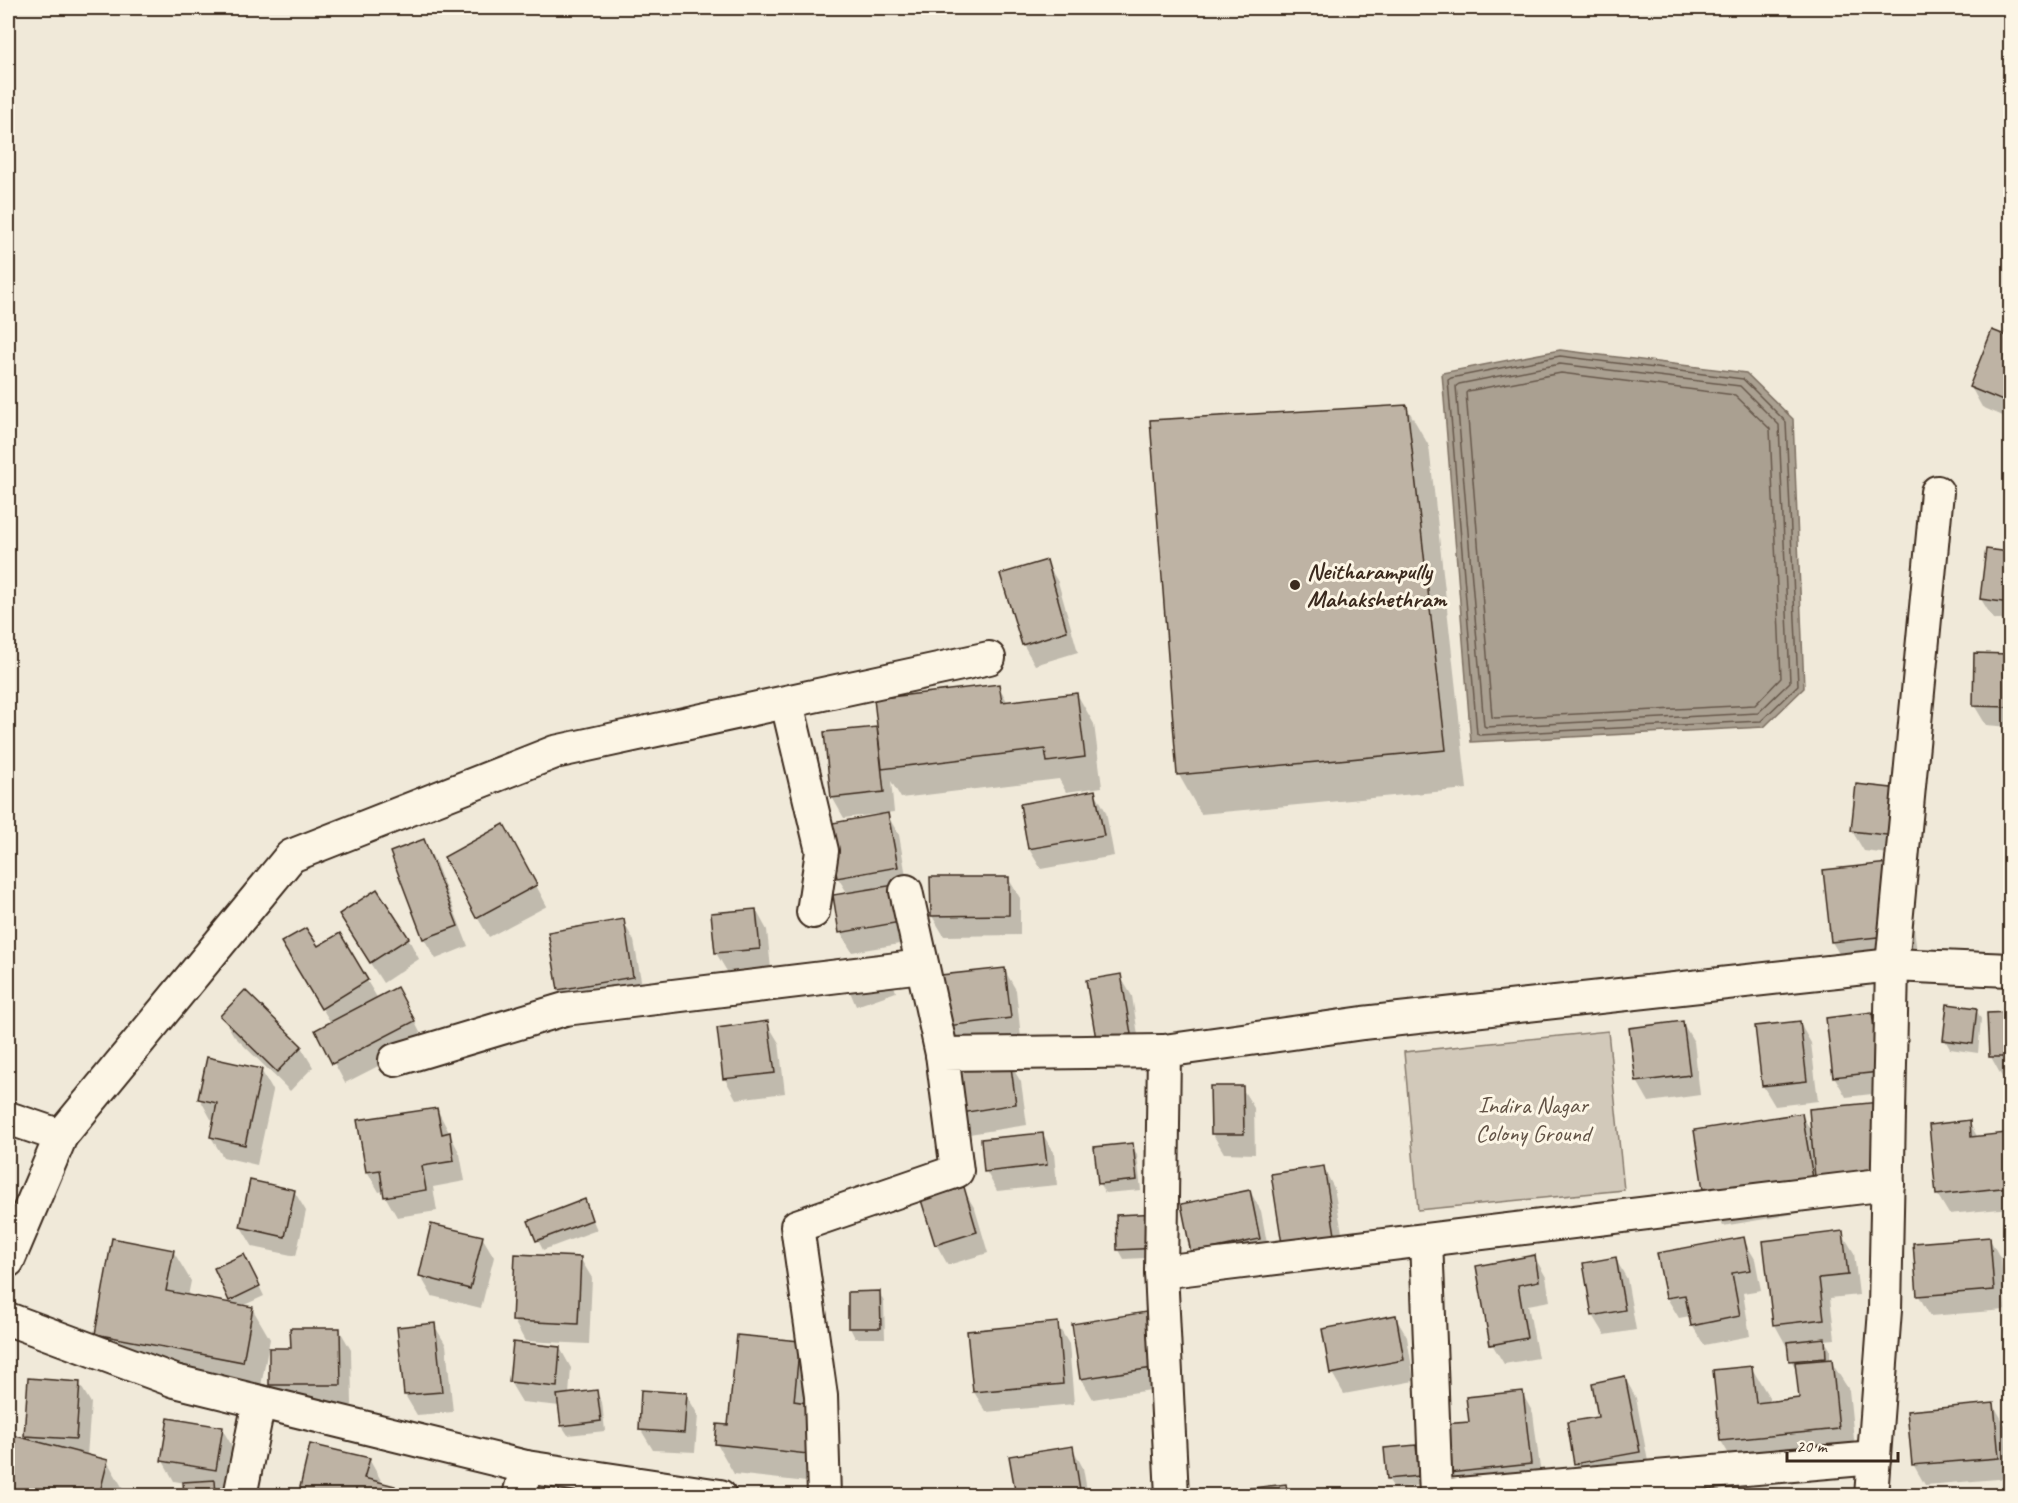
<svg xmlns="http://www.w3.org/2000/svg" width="2018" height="1503" viewBox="0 0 2018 1503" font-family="Caveat,sans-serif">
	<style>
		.green { fill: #d2c9ba; stroke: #867a6c; stroke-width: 1.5 }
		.water { fill: #aaa091; stroke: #7e7163; stroke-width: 1.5 }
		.shadow { fill: #0003 }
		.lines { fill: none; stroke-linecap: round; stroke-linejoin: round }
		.shore { stroke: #67594c; stroke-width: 1.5 }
		.building { fill: #beb3a4; stroke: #3b2a1e; stroke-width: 1.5 }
		.street-casing { stroke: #3b2a1e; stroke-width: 36 }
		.street { stroke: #fcf5e5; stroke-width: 32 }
		.poi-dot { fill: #3b2a1e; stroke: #fcf5e5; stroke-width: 2 }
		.labels { text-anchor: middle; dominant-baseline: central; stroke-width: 6; stroke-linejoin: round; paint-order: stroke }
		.poi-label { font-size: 24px; font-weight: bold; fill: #3b2a1e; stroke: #fcf5e5; text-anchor: start }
		.park-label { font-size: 24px; fill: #615245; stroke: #fcf5e5 }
	</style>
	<rect width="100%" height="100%" fill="#f0e9d9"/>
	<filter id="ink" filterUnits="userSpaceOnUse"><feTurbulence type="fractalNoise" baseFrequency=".0167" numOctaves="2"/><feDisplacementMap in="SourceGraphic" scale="12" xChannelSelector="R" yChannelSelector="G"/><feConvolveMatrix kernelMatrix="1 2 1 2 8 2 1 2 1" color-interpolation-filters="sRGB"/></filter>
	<g filter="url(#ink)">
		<path class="green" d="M1608 1031 1624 1190 1418 1210 1404 1052Z"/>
		<path class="water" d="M1560 350 1746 373 1793 419 1804 688 1764 727 1471 742 1442 373Z"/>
		<g class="shadow">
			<path d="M1993 332 2010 339V419L1982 407 1971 387Z"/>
			<path d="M1406 406 1429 446 1467 789 1201 814 1179 775Z"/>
			<path d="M1987 550 2010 553V621L1993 619 1981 599Z"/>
			<path d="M1046 562 1058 582 1078 652 1035 665 1023 644Z"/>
			<path d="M1976 655 2010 656V727L1986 725 1974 705Z"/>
			<path d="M998 685 1008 703 1077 694 1094 724 1102 787 1066 792 1059 779 901 798 891 781 894 812 886 813 899 835 917 941 852 952 840 932 848 894 838 878 878 816V814L844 818 832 797 876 728 879 734Z"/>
			<path d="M1857 786 1915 857 1864 851 1852 831Z"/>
			<path d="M1095 792 1106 812 1114 856 1041 869 1029 849 1021 805Z"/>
			<path d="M423 841 435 861 468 946 436 959 424 939 392 853Z"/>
			<path d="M515 846 547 906 489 937 477 917Z"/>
			<path d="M1008 878 1020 898V935L944 936 932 916Z"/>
			<path d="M1909 884 1917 954 1844 962 1832 942Z"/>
			<path d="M756 910 767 930 771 969 728 973 716 953Z"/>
			<path d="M623 921 634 941 644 997 571 1010 560 990 550 933Z"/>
			<path d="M339 935 378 999 408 1009 425 1042 345 1083 317 1031 331 1023 295 963Z"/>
			<path d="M352 935 408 938 419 959 383 983Z"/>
			<path d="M1004 969 1016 990 1021 1038 960 1045 948 1025Z"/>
			<path d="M889 970 896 992 856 1006 843 975Z"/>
			<path d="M1120 976 1132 996 1141 1054 1097 1039Z"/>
			<path d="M245 992 301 1047 313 1067 290 1091 234 1036 222 1016Z"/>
			<path d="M1976 1009 1981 1019 1978 1053 1950 1049 1945 1040Z"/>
			<path d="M2010 1013V1077H2002L1991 1057 1989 1014Z"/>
			<path d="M1871 1014 1883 1034 1889 1092 1846 1097 1834 1076Z"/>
			<path d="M1682 1022 1694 1042 1700 1095 1649 1102 1637 1081Z"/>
			<path d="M1799 1022 1811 1043 1818 1101 1775 1106 1763 1086Z"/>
			<path d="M767 1023 779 1043 785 1093 736 1099 725 1079Z"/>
			<path d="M1009 1062 1021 1082 1027 1125 963 1135 952 1114Z"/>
			<path d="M261 1070 273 1091 257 1165 223 1157 211 1137 215 1120 211 1119 200 1099Z"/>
			<path d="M1242 1088 1254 1108 1255 1154 1224 1153 1212 1133Z"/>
			<path d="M437 1109 460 1154 465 1181 433 1187 437 1211 397 1217 385 1196 384 1191 379 1192 367 1171Z"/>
			<path d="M1802 1115 1813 1134 1829 1208 1723 1226 1705 1195Z"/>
			<path d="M1969 1122 1978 1138 2005 1135 2010 1144V1208L1949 1214 1937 1194Z"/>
			<path d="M1043 1134 1054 1154 1057 1185 997 1191 986 1171Z"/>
			<path d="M1132 1145 1137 1155 1141 1190 1105 1193 1099 1183Z"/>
			<path d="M1323 1167 1334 1188 1346 1255 1284 1243Z"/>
			<path d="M963 1189 975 1209 988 1253 948 1265 936 1244Z"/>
			<path d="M294 1191 306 1211 296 1256 253 1247 241 1227Z"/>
			<path d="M1250 1191 1261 1211 1270 1259 1192 1252Z"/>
			<path d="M585 1201 597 1230 543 1250 538 1240Z"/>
			<path d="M1118 1217 1166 1257 1124 1259 1119 1250Z"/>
			<path d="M1842 1233 1854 1253 1859 1295 1830 1298 1835 1339 1824 1340 1830 1349V1360L1849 1390 1856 1459 1739 1471 1721 1441 1715 1371 1751 1367 1769 1397V1403L1801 1399 1797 1370 1791 1360 1789 1345H1786L1775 1325Z"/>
			<path d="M482 1237 494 1257 481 1308 432 1296 420 1275Z"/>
			<path d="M1989 1238 2001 1259 2005 1310 1930 1316 1919 1296Z"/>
			<path d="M1743 1239 1755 1259 1761 1290 1743 1293 1750 1336 1704 1345 1692 1325 1690 1316 1679 1318 1667 1298 1659 1254Z"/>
			<path d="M173 1251 191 1281 188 1296 233 1305 230 1300 249 1265 264 1296 242 1306 252 1308 270 1339 260 1391 114 1364 96 1334Z"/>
			<path d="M1534 1256 1546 1277 1550 1301 1528 1305 1538 1358 1504 1364 1492 1344 1477 1267Z"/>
			<path d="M580 1258 592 1278 589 1344 525 1341 514 1321Z"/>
			<path d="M1615 1258 1627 1279 1636 1330 1605 1335 1593 1315Z"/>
			<path d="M879 1292 884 1302 885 1338H855L850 1328 849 1293Z"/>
			<path d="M1157 1312 1176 1386 1093 1399 1081 1378Z"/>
			<path d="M1395 1317 1407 1337 1414 1381 1344 1394 1332 1373Z"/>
			<path d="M1057 1324 1069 1344 1074 1404 986 1412 974 1392Z"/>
			<path d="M434 1325 446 1345 453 1412 417 1415 405 1395Z"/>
			<path d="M339 1329 351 1350 352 1405H282L271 1385 292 1349Z"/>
			<path d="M799 1343 825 1484 734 1474 717 1444Z"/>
			<path d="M560 1348 571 1368 569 1395 596 1392 602 1402 605 1431 568 1435 562 1426 560 1406 522 1402 510 1382Z"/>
			<path d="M1625 1378 1636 1398 1650 1472 1584 1477 1576 1464 1568 1424 1600 1418Z"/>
			<path d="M79 1383 91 1403 87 1456 107 1461 125 1492 124 1496H8V1435L28 1441 25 1435Z"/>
			<path d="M1522 1393 1533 1413 1542 1484 1462 1493 1450 1473 1471 1423Z"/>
			<path d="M686 1394 698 1415 695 1452 653 1450 641 1430Z"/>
			<path d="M1993 1404 2005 1425 2010 1478 1925 1485 1913 1464Z"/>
			<path d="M222 1429 234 1449 227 1490 219 1488 220 1496H186L185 1483 174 1481 163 1461Z"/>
			<path d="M1415 1446 1420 1456 1423 1485 1394 1488 1388 1479Z"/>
			<path d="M1072 1447 1083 1468 1088 1496H1017Z"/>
			<path d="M369 1459 383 1484 394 1487 399 1496H299Z"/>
			<path d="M1839 1493 1841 1496H1825Z"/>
		</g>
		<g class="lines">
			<g class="shore">
				<path d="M1560 356 1743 379 1786 422 1798 685 1761 721 1479 735 1477 734 1448 380 1451 378Z"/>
				<path d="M1560 364 1740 386 1779 425 1790 682 1758 713 1486 727 1484 726 1456 386 1459 384Z"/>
				<path d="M1561 373 1735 395 1770 429 1781 678 1755 705 1495 718 1492 717 1466 393 1468 391Z"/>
			</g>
		</g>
		<g class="building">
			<path d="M1992 330 2010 337V404L1969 387Z"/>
			<path d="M1407 405 1446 750 1177 775 1150 420Z"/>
			<path d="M1986 549 2010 552V603L1980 599Z"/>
			<path d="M1047 560 1067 631 1022 645 1000 574Z"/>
			<path d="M1974 653 2010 654V707L1973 706Z"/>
			<path d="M999 684 1002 702 1077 693 1085 757 1047 762 1045 749 882 769 874 699Z"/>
			<path d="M877 727 884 792 831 798 824 732Z"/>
			<path d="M1856 784 1909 790 1904 837 1851 831Z"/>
			<path d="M1095 790 1104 836 1028 849 1020 804Z"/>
			<path d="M888 813 898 867 837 878 827 824Z"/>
			<path d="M504 824 537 885 476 918 444 857Z"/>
			<path d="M424 839 458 926 423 939 390 852Z"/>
			<path d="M1898 862 1906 934 1831 942 1823 870Z"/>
			<path d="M930 877H1009V915L931 916Z"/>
			<path d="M900 884 906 921 839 933 833 895Z"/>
			<path d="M377 889 409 938 370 963 339 914Z"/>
			<path d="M756 909 760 949 715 953 711 913Z"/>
			<path d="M624 919 633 977 558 990 548 932Z"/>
			<path d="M306 928 318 946 340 933 368 980 321 1009 281 942Z"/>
			<path d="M1005 968 1011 1018 947 1026 941 975Z"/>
			<path d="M1121 974 1131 1034 1096 1039 1086 980Z"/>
			<path d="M397 987 415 1021 332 1064 315 1030Z"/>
			<path d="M245 990 302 1046 277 1072 220 1016Z"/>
			<path d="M1947 1004 1977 1008 1973 1044 1943 1040Z"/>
			<path d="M1872 1012 1879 1072 1833 1077 1826 1018Z"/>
			<path d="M2010 1012V1057H1989L1987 1013Z"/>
			<path d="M768 1021 775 1073 723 1079 717 1028Z"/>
			<path d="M1683 1021 1690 1075 1636 1082 1629 1028Z"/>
			<path d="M1800 1021 1807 1081 1762 1086 1755 1026Z"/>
			<path d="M207 1057 262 1069 245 1145 210 1137 217 1103 198 1099Z"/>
			<path d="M1010 1060 1016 1104 950 1115 943 1071Z"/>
			<path d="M1210 1086H1243L1244 1134H1211Z"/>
			<path d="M1880 1102 1887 1170 1815 1178 1809 1109Z"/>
			<path d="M437 1108 442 1134 450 1132 454 1161 422 1166 426 1190 384 1197 380 1170 366 1172 357 1120Z"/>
			<path d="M1802 1113 1813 1178 1704 1196 1694 1130Z"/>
			<path d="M1970 1120 1971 1137 2006 1133 2010 1187 1936 1195 1929 1125Z"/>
			<path d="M1043 1133 1047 1165 984 1172 981 1139Z"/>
			<path d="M1133 1143 1137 1180 1098 1184 1094 1147Z"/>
			<path d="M1324 1166 1335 1235 1282 1244 1271 1174Z"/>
			<path d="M250 1180 295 1190 285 1237 240 1227Z"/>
			<path d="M964 1187 977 1232 935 1245 921 1200Z"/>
			<path d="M1250 1190 1260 1239 1191 1253 1181 1204Z"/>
			<path d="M585 1199 592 1220 536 1241 528 1221Z"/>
			<path d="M1159 1213 1161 1248 1117 1250 1116 1215Z"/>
			<path d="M431 1224 483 1236 470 1289 419 1276Z"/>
			<path d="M1843 1231 1848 1275 1819 1278 1824 1319 1773 1325 1763 1241Z"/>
			<path d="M1744 1237 1751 1270 1732 1273 1740 1316 1691 1326 1685 1295 1666 1298 1657 1253Z"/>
			<path d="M1990 1237 1994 1290 1917 1296 1913 1243Z"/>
			<path d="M112 1238 174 1250 166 1291 253 1307 243 1362 95 1334Z"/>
			<path d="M244 1254 260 1286 229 1301 214 1268Z"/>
			<path d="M515 1254 581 1257 578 1324 512 1321Z"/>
			<path d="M1535 1255 1539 1281 1518 1285 1527 1338 1490 1345 1476 1266Z"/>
			<path d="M1616 1257 1625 1310 1592 1316 1583 1263Z"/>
			<path d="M880 1291 881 1328H848V1292Z"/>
			<path d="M1158 1310 1166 1366 1080 1379 1072 1324Z"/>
			<path d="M1396 1315 1404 1360 1330 1374 1322 1329Z"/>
			<path d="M1058 1322 1063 1384 973 1392 967 1331Z"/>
			<path d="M435 1323 442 1392 404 1395 397 1327Z"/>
			<path d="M290 1328H340L341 1385H269V1348H291Z"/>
			<path d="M737 1335 800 1341 794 1401 813 1404 808 1454 715 1444 717 1424 728 1425Z"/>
			<path d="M1825 1338 1826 1358 1789 1361 1787 1342Z"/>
			<path d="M513 1342 560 1347 557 1387 509 1382Z"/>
			<path d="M1832 1359 1839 1429 1720 1441 1713 1370 1752 1366 1756 1403 1799 1398 1795 1362Z"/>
			<path d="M1625 1376 1640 1452 1574 1464 1567 1422 1598 1417 1592 1383Z"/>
			<path d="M28 1378 80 1382 76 1439 24 1436Z"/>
			<path d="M597 1390 601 1421 561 1426 557 1395Z"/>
			<path d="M641 1390 687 1393 684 1433 639 1430Z"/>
			<path d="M1523 1391 1531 1464 1449 1473 1443 1424 1469 1422 1466 1397Z"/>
			<path d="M1994 1403 1999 1458 1912 1465 1907 1411Z"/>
			<path d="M168 1418 223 1427 216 1470 161 1461Z"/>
			<path d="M8 1434 108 1460 99 1496H33L8 1489Z"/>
			<path d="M310 1444 370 1458 364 1478 395 1486 392 1496H298Z"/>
			<path d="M1416 1445 1419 1476 1387 1479 1384 1448Z"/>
			<path d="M1073 1446 1081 1496H1016L1009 1456Z"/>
			<path d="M215 1480 216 1496H184L183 1482Z"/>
			<path d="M1286 1484 1288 1496H1212V1493Z"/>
			<path d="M559 1489 616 1496H559Z"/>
		</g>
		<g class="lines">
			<defs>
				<g id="street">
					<path d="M787 703 822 851 813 912"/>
					<path d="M906 891 942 1054"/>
					<path d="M395 1060 565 1009 922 966"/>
					<path d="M8 1118 61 1136 8 1261"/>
					<path d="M61 1136 291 856 555 752 989 658"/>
					<path d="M1426 1240 1436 1496"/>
					<path d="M1161 1272 1888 1184"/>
					<path d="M8 1319 175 1381 526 1467 519 1496"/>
					<path d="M526 1467 720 1496"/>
					<path d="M240 1496 259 1402"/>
					<path d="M824 1496 821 1396 797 1226 957 1171 942 1054 1164 1051"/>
					<path d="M1172 1496 1161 1272 1164 1051 1363 1023 1892 965 2010 970"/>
					<path d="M1436 1496 1874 1458"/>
					<path d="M1871 1496 1885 1310 1892 965 1937 492"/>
				</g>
			</defs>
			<use href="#street" class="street-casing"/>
			<use href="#street" class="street"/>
		</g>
	</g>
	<circle class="poi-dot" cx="1295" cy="585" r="6"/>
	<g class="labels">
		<g class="poi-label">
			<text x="1307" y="571">Neitharampully<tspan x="1307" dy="28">Mahakshethram</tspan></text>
		</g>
		<g class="park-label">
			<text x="1533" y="1105">Indira Nagar<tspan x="1533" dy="28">Colony Ground</tspan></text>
		</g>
	</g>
	<rect width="2018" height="1503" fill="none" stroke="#fcf5e5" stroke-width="30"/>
	<rect x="15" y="15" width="1988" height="1473" fill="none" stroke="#3b2a1e" stroke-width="2" filter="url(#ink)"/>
	<path d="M1787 1452v9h111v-9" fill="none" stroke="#3b2a1e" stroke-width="3"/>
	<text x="1796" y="1452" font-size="18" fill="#3b2a1e" stroke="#fcf5e5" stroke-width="4.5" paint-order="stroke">20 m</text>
</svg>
